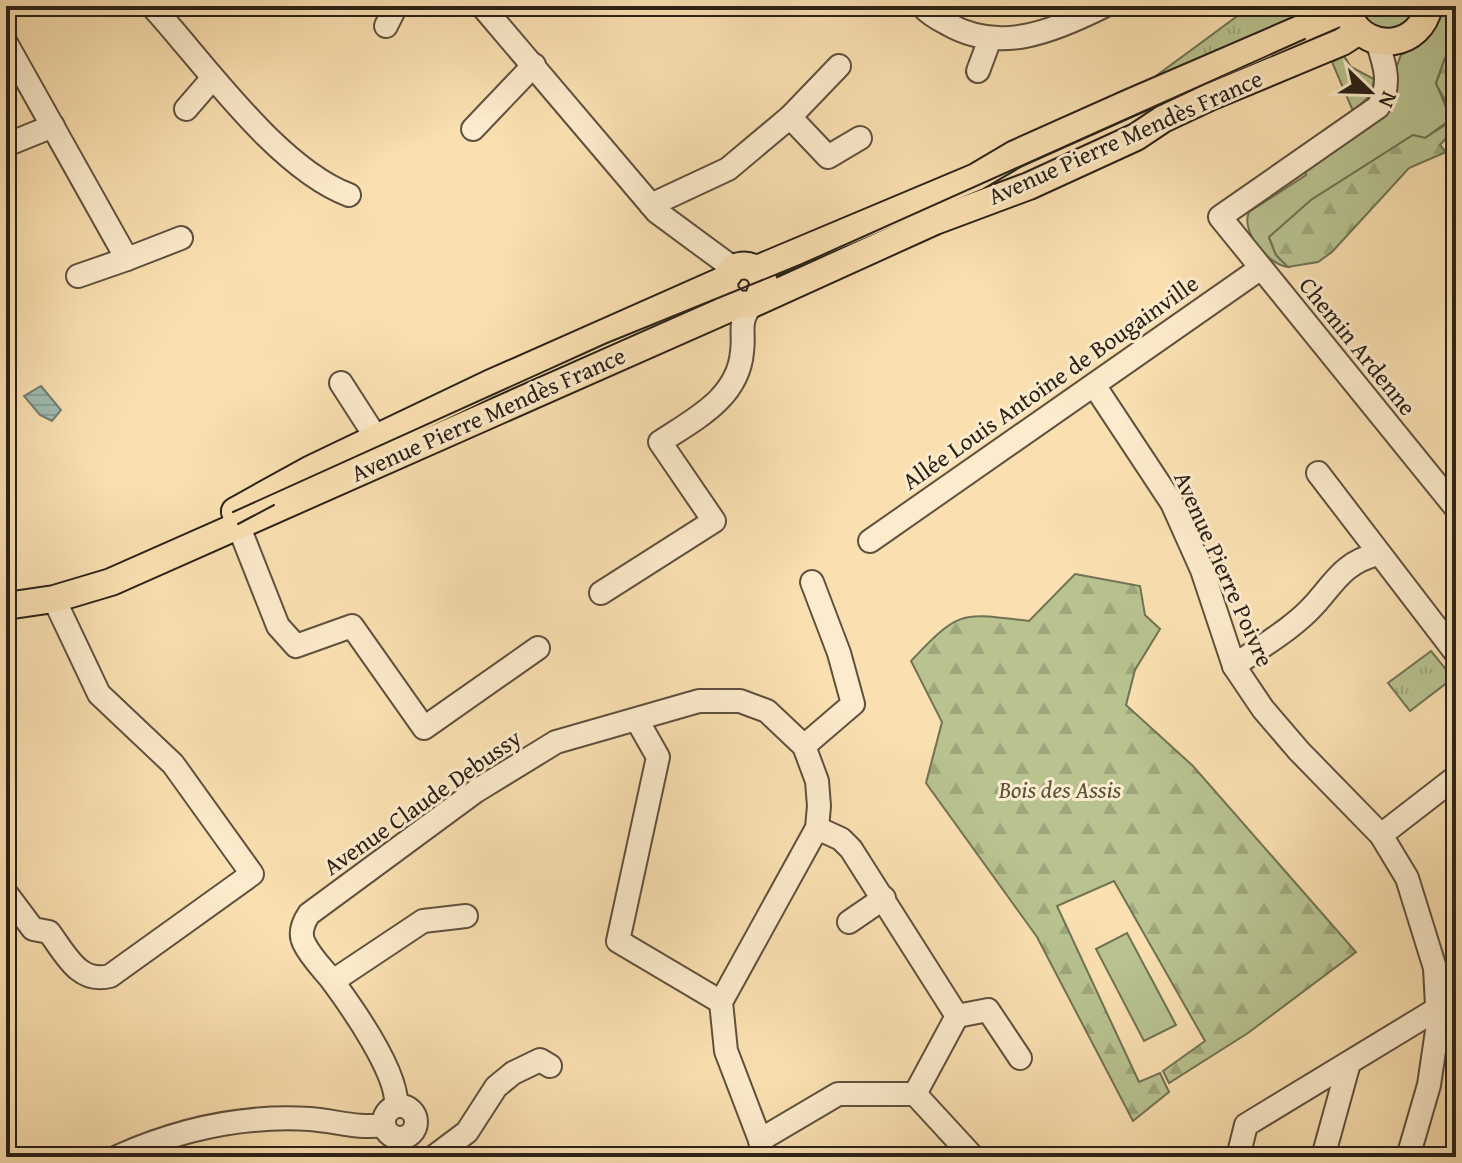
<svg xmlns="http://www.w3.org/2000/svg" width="1462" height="1163" viewBox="0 0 1462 1163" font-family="'Gentium Book Plus',serif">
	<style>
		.grass { fill: #b8c390; stroke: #717254; stroke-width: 2 }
		.forest { fill: url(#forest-firs); stroke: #717254; stroke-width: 2 }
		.park { fill: url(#park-tufts); stroke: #717254; stroke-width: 2 }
		.water { fill: url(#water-rules); stroke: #707e73; stroke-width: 2 }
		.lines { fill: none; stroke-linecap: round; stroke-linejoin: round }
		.minor-casing { stroke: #5e513e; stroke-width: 26 }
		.major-casing { stroke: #2a2117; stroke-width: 30 }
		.minor { stroke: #fcebcc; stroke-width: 22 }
		.major { stroke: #fae0b1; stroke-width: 26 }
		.tram { stroke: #2a2117; stroke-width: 2 }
		.labels { text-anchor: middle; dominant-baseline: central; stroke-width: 6; stroke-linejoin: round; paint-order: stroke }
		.street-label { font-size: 24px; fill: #2a2117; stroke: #fcebcc }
		.park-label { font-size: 24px; font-style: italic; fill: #55523b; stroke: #fcebcc }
	</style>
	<defs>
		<pattern id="forest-firs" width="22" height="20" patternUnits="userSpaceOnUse" patternTransform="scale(2)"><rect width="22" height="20" fill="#b8c390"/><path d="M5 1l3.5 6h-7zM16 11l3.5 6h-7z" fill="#9ea77b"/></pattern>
		<pattern id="park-tufts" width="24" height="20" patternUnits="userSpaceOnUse" patternTransform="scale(2)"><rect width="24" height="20" fill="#b8c390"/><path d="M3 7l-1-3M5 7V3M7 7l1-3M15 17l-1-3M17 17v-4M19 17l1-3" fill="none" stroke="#9ea77b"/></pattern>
		<pattern id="water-rules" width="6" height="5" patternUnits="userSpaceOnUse" patternTransform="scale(2)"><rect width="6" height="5" fill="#9fbcb1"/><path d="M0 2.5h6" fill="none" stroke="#89a198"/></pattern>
	</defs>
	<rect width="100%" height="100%" fill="#fae0b1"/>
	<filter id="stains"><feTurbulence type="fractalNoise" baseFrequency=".0025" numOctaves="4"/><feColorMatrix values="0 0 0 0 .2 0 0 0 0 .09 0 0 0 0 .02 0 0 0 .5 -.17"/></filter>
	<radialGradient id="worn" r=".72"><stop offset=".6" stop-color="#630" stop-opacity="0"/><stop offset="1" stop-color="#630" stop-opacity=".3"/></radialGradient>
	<g class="grass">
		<path d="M1355 6H1421L1417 19 1381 35Z"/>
		<path d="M1439 6H1456V52L1445 58 1436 83 1451 119 1425 138 1413 135 1311 200 1269 238 1276 255 1288 267C1269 265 1240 232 1249 212L1306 175 1304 168 1393 76 1401 55 1419 43Z"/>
		<path d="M1344 56 1351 67 1374 79 1372 94 1353 111 1332 62Z"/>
		<path d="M705 300 709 309 501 401 497 392Z"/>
		<path d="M1127 933 1176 1025 1144 1041 1096 949Z"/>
	</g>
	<g class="forest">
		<path d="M1456 52V108L1451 111 1436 84 1445 58Z"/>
		<path d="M1456 118V127L1440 145 1446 152 1409 168 1332 252 1318 262 1288 267 1276 255 1269 237 1311 200 1413 135 1425 138Z"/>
		<path d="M1075 574 1140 586 1145 615 1160 629 1135 670 1126 705 1193 766 1356 952 1248 1033 1169 1083 1163 1071 1205 1041 1114 881 1057 906 1139 1082 1160 1073 1169 1092 1133 1121 1037 937 926 783 942 722 911 661C960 609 961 613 1029 621Z"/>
	</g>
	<g class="park">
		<path d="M1251 6H1332L1158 84 1156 76Z"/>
		<path d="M1431 651 1453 678 1410 711 1388 683Z"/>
	</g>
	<path class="water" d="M41 386 61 410 52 421 40 415 24 396Z"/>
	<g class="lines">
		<defs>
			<g id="minor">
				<path d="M152 6C204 63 277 168 349 195"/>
				<path d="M482 6 657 212 733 268"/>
				<path d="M922 6C929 14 938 19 948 24 1000 54 1054 31 1104 6"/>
				<path d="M386 26 396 6"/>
				<path d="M1377 41C1385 65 1392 85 1378 107L1220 217 1456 508"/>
				<path d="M6 43 127 259 181 238"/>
				<path d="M978 71 990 39"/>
				<path d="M186 109 212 79"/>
				<path d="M790 117 839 66"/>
				<path d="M473 129 534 65"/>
				<path d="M6 145 53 126"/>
				<path d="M651 205 728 169 790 117 828 157 860 138"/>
				<path d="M78 276 127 259"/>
				<path d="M341 383 377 439"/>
				<path d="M1094 385 1172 503 1202 570 1234 666 1263 709 1299 751 1381 835 1407 878 1435 968 1438 1024 1429 1085 1408 1157"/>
				<path d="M1318 473 1456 653"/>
				<path d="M233 512 278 626 296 646 352 626 424 728 538 648"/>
				<path d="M870 541 1261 268"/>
				<path d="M601 593 714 521 660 442C695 419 738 398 742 352 745 329 737 324 752 304"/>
				<path d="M1234 666C1260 647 1294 628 1315 604 1336 580 1345 562 1378 554"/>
				<path d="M637 720 658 757 618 941 721 1002"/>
				<path d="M804 746 853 704 839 653 812 582"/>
				<path d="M817 828 841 839 851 849 957 1016 915 1094"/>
				<path d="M1381 835 1456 777"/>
				<path d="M6 893 33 929 49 932C66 955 79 984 110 976L252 874 173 764 99 694 54 599"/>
				<path d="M849 922 884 898"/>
				<path d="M333 981 423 921 466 916"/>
				<path d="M957 1016 988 1010 1020 1058"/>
				<circle cx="400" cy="1122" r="16"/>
				<path d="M396 1106C399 1074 351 1006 331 979 322 968 310 956 304 943 299 933 303 923 309 914L476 791 556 742 699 701H740L767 711 804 746 817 781 819 806 817 828 721 1002 726 1051 760 1140 763 1157"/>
				<path d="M760 1140 838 1094H915L973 1157"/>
				<path d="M435 1156 467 1132 496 1087 513 1073 540 1060 550 1066"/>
				<path d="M117 1157C177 1130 244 1115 310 1119 336 1121 358 1129 384 1125"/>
				<path d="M1238 1157 1246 1125 1437 1009"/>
				<path d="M1323 1157 1349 1063"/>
			</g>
			<g id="major">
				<path d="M1350 18C1369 55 1421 47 1429 6"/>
				<path d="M757 269 976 177 1015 154 1129 103 1347 9"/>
				<path d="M758 300 764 282C758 267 748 262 733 268L724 280 725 293 737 305 752 304 935 221 1029 186 1136 137 1163 119 1210 97 1342 42 1359 31"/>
				<path d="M235 511 309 470 489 384 724 280"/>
				<path d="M6 606 54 599 111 582 737 305"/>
			</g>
		</defs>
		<use href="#minor" class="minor-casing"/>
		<use href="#major" class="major-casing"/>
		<use href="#minor" class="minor"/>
		<use href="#major" class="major"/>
		<g class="tram">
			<path d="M233 512 607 343 802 264 1305 39"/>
			<path d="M238 524 274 505"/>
		</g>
	</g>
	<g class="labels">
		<g class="street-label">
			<text transform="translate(1125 137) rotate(-24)">Avenue Pierre Mendès France</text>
			<text transform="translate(1358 346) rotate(51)">Chemin Ardenne</text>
			<text transform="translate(1050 382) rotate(-35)">Allée Louis Antoine de Bougainville</text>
			<text transform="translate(488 414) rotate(-24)">Avenue Pierre Mendès France</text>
			<text transform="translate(1224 569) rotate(66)">Avenue Pierre Poivre</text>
			<text transform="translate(422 802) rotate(-35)">Avenue Claude Debussy</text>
		</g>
		<g class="park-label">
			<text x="1060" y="789">Bois des Assis</text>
		</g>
	</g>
	<rect width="1462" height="1163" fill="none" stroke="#fae0b1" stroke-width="32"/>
	<rect x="8" y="8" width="1446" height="1147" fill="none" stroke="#2a2117" stroke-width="4"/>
	<rect x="16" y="16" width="1430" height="1131" fill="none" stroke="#2a2117" stroke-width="2"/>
	<g transform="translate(1370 92) rotate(113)" stroke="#fcebcc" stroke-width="6" paint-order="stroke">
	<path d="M0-6L14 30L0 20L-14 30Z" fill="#2a2117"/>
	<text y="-12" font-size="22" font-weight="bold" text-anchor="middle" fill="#2a2117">N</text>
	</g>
	<rect width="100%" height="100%" filter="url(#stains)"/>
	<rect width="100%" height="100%" fill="url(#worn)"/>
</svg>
